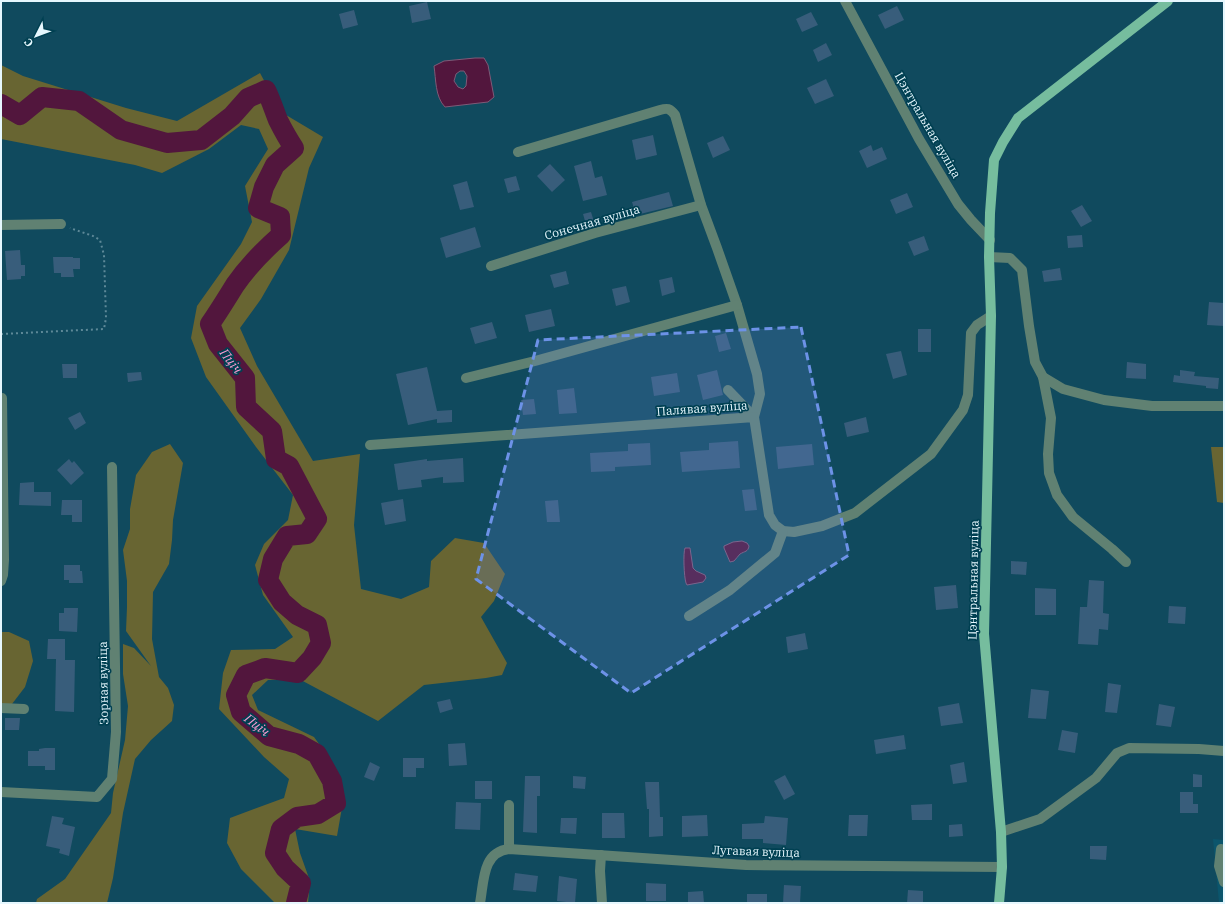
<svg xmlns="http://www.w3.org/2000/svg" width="1225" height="904" viewBox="0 0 1225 904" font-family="'IBM Plex Serif',serif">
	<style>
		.built { fill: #0b556c }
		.green { fill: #686532 }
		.water { fill: #52163d; stroke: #7e5a77; fill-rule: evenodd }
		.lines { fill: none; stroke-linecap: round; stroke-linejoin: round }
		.river { stroke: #52163d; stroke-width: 20 }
		.building { fill: #385d7b }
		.path { stroke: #5e8998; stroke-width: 2; stroke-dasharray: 2 3; stroke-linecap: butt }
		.minor { stroke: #608172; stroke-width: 10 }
		.major { stroke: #76bd9e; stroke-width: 10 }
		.marked { fill: #6d92e7; fill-opacity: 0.2; stroke: #6d92e7; stroke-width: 3; stroke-dasharray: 8 5; stroke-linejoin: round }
		.labels { text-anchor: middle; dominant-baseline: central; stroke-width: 3.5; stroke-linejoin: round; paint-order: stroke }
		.street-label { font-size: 12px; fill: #e6f7fe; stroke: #004052 }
		.water-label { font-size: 13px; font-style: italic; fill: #fa9bd1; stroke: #004052 }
	</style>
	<rect width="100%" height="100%" fill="#104a5e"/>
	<path class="built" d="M1213 839 1224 840V903H1219Z"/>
	<g class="green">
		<path d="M1 65 23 76 126 108 177 121 260 73 281 112 323 137 309 168 289 250 261 299 240 328 257 366 313 461 360 454 354 525 361 589 401 599 429 587 431 561 455 538 484 543 505 574 494 601 481 617 507 663 502 675 486 678 424 685 378 721 299 679 268 680 252 695 258 710 314 737 327 755 344 796 337 836 295 829 300 853 310 881 308 903H275L241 869 227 843 230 818 284 798 289 779 264 757 219 709 223 673 231 650 275 649 293 637 263 595 255 565 264 544 288 520 293 495 256 447 206 377 191 338 197 306 241 244 252 222 245 186 268 149 259 129 241 125 209 149 162 173 135 165 1 139Z"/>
		<path d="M170 444 183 463 173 520 172 540 169 564 153 592 152 639 159 677 168 688 174 705 172 721 151 740 135 759 123 813 113 878 107 903H36L37 899 65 879 111 813 113 793 125 740 128 706 123 674V644L134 648 151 666 126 631 127 607V581L123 550 130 529V509L136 475 152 452Z"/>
		<path d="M1211 447H1224V503L1217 502Z"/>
		<path d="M1 632H9L29 641 33 661 25 687 12 704 1 706Z"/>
	</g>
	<g class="water">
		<path d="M475 58H484L488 65 494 97 488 102 445 107C435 97 436 79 434 66L444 61ZM460 71H464L467 76 466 86 463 89 458 87 454 81 456 74Z"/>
		<path d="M742 541 747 543 749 546C748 552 745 551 740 554 738 556 736 559 734 561L730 562 724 548V546L733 542Z"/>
		<path d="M685 548H690L693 568 696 571 705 575 706 578 703 582 687 585 686 583C684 577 683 553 685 548Z"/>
	</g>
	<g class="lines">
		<path class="river" d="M1 104 20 115 42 97 79 101 121 130 167 143 201 140 232 116 248 98 266 90C271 100 274 110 278 120 283 130 288 139 294 148L275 165 264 187 258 208 280 217 281 235C264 250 248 266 235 285 227 298 219 311 210 324L218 344 245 378 246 407 272 431 276 459 289 466 317 519 307 534 287 536 273 559 268 580 282 602 297 615 317 625 321 643 312 658 298 673 265 668 246 675 236 695 241 712 269 736 299 744 317 754 332 781 336 803 318 814 297 817 281 829 275 853 285 868 301 883 296 903"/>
	</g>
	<g class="building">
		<path d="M427 2 431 19 412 23 409 6Z"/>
		<path d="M897 6 904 20 885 29 878 15Z"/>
		<path d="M354 10 358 25 343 29 339 14Z"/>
		<path d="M811 12 818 25 802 32 796 19Z"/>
		<path d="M826 43 832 55 818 62 813 50Z"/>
		<path d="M826 79 834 96 815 104 807 88Z"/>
		<path d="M653 135 657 155 636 160 632 140Z"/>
		<path d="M723 136 730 150 713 158 707 143Z"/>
		<path d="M871 145 873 151 882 147 887 159 867 168 859 151Z"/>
		<path d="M591 161 595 178 602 176 607 195 583 201 574 166Z"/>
		<path d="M550 164 565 180 552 192 537 176Z"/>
		<path d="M516 176 520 190 508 193 504 179Z"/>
		<path d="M467 181 474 207 460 210 453 185Z"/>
		<path d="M669 192 673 206 636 215 632 202Z"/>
		<path d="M907 193 913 207 896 214 890 200Z"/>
		<path d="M1082 205 1092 221 1081 227 1071 211Z"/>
		<path d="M591 212 595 225 587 228 583 214Z"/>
		<path d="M475 227 481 247 446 258 440 238Z"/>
		<path d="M1082 235 1083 247 1068 248 1067 236Z"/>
		<path d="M924 236 929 250 914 256 908 242Z"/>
		<path d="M20 250 21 265H25V276H21V279L7 280 5 251Z"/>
		<path d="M53 257H73V258H80V269H73L74 277H61V273H54Z"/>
		<path d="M1060 268 1062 280 1044 282 1042 271Z"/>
		<path d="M566 271 569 284 554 288 550 275Z"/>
		<path d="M672 277 675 292 662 296 659 280Z"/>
		<path d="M626 286 630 302 616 306 612 289Z"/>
		<path d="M1209 302 1224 303V326L1207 325Z"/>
		<path d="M551 309 555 326 529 332 525 315Z"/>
		<path d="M492 322 497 338 475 344 470 328Z"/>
		<rect x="918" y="329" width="13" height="23"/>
		<path d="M726 333 731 349 719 352 715 336Z"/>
		<path d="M901 351 907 375 893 379 886 354Z"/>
		<path d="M1127 362 1146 364V379L1126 378Z"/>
		<path d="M62 364H77V378H63Z"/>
		<path d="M427 367 437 411 452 410V422L437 423V419L408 425 396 374Z"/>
		<path d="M717 370 723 395 703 400 697 375Z"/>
		<path d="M1180 370 1195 372 1194 376 1219 378 1218 389 1206 388V386L1173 382 1174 375 1180 376Z"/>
		<path d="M141 372 142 380 128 382 127 373Z"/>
		<path d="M677 373 680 392 654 396 651 377Z"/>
		<path d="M574 388 577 413 559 414 557 390Z"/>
		<path d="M534 399 536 414 523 415 521 400Z"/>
		<path d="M80 412 86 423 75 430 68 418Z"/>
		<path d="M866 417 869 432 847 437 844 423Z"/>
		<path d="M738 441 740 468 682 472 680 452 709 450V443Z"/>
		<path d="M650 443 651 465 615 467V471L591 472 590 453 628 451V444Z"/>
		<path d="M812 444 814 465 778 469 776 447Z"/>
		<path d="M463 458 464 482 443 483V477L421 480 422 487 398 490 394 464 427 459V461Z"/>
		<path d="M69 459 72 463 74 461 84 473 71 485 57 470Z"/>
		<path d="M34 482V492H51V506L19 505 20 483Z"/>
		<path d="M754 489 757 510 745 511 742 490Z"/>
		<path d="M403 499 406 521 385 525 381 503Z"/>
		<path d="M62 500H82V522H72V515H61Z"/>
		<path d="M558 500 560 522H547L545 501Z"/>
		<path d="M1011 561 1027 562 1026 575 1011 574Z"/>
		<path d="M64 565H80V571H82L83 583H69V580H64Z"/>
		<path d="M1089 580 1104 581 1103 613 1109 614 1108 630 1099 629 1098 645 1078 644 1080 607H1087Z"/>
		<path d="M956 585 958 608 936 610 934 587Z"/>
		<path d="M1035 588 1056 589V615H1035Z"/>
		<path d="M1169 606 1186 607 1185 624 1168 623Z"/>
		<path d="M64 608H78L77 632 59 631V613H64Z"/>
		<path d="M805 633 808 649 788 653 786 637Z"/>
		<path d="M48 639H65V660H75L74 712 55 711 56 659H47Z"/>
		<path d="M1108 683 1121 685 1117 713 1105 712Z"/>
		<path d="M1031 689 1049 691 1046 719 1028 718Z"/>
		<path d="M450 699 453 709 440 713 437 702Z"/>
		<path d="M959 703 963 723 941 726 938 707Z"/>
		<path d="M1159 704 1175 707 1171 727 1156 725Z"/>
		<path d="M5 718H20L19 730H5Z"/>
		<path d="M1062 730 1078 733 1075 753 1058 750Z"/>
		<path d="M904 735 906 749 876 754 874 740Z"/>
		<path d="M465 743 467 765 449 766 448 744Z"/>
		<path d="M45 748H55V770H45V766H28V751H39V749Z"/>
		<path d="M403 758H424V768H416V777H403Z"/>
		<path d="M370 762 380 767 374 781 364 777Z"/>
		<path d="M964 762 967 782 953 784 950 765Z"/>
		<path d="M1193 774 1202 775V787H1193Z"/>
		<path d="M785 775 795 794 784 800 774 781Z"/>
		<path d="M525 776H540V796H537V833L523 832Z"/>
		<path d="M573 776 586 777 585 789 573 788Z"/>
		<rect x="475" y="781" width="17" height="18"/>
		<path d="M645 782H659L660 817H663V836L649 837V809H647Z"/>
		<path d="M1180 792H1193V804H1198V813H1180Z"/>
		<path d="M456 802 481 803 480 830 455 829Z"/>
		<path d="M932 804V820H912L911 805Z"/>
		<path d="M602 813H624L625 838H602Z"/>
		<path d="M707 815 708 836 682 837V816Z"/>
		<path d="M849 815H868L867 836H848Z"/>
		<path d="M52 816 64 818 62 824 75 827 69 856 59 853 60 849 46 846Z"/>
		<path d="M765 816 788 818 786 845 763 843V839H742V824L764 823Z"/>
		<path d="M561 818H577L576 834 560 833Z"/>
		<path d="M962 824 963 836 949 837V825Z"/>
		<path d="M1090 846H1107L1106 860 1090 859Z"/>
		<path d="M515 873 538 876 536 892 513 890Z"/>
		<path d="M559 876 577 879 575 903 557 901Z"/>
		<path d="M646 883 666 884V901H646Z"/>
		<path d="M784 885 801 886 800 903H783Z"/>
		<path d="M908 890 923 891V903H907Z"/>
		<path d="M703 891 704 903H688V892Z"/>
		<rect x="747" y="894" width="20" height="9"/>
	</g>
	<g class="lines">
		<g class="path">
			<path d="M1 334 104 329 106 318 104 255 100 240 93 236 70 228"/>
			<path d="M1 383V389"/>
		</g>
		<g class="minor">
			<path d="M845 1 919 139 958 204 971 220 990 240"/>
			<path d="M518 152 660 110C667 108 670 108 675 115L701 205 717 248 737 305 757 374 760 394 754 417"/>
			<path d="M1 225 61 224"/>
			<path d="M989 257 1010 258 1022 270 1029 326 1035 362 1043 377 1063 389 1104 400 1152 406H1224"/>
			<path d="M491 266 595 233 701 205"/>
			<path d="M1043 377 1051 418 1048 454 1049 473 1057 495 1073 517 1112 549 1126 562"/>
			<path d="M466 378 535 361 737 305"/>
			<path d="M728 390 754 417"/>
			<path d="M370 445 754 417 769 515 775 525 783 531 794 532 822 526 855 513 931 454 963 410 968 395 971 333 977 325 991 316"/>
			<path d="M1 581 3 575 4 560 2 398"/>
			<path d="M689 616 730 590 775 553 783 531"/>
			<path d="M1 708 24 709"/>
			<path d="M1 792 97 797 112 779 116 732 112 467"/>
			<path d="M1001 832 1040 819 1096 778 1117 753 1129 748 1199 749 1224 751"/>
			<path d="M509 849V805"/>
			<path d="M1221 849 1219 866 1224 882"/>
			<path d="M601 855 600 871 602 903"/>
			<path d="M480 903C484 882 482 852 509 849L746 865 1002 867"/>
		</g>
		<path class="major" d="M999 903 1002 867 1001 832 984 634 991 316 989 257 990 213 994 160 1003 142 1018 118 1168 1"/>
	</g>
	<path class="marked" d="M801 327 849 555 631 693 476 579 538 340Z"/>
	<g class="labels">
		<g class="street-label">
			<text transform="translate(928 125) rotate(60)">Цэнтральная вуліца</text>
			<text transform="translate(592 222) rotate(-16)">Сонечная вуліца</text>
			<text transform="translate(702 408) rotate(-4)">Палявая вуліца</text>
			<text transform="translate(973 580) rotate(-89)">Цэнтральная вуліца</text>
			<text transform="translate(103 683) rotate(-91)">Зорная вуліца</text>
			<text transform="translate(756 851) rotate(2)">Лугавая вуліца</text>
		</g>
		<g class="water-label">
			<text transform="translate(231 361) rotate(52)">Пціч</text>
			<text transform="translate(257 725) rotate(37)">Пціч</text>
		</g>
	</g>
	<rect width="1225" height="904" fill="none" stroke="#e6f7fe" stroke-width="4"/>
	<g transform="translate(36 36) rotate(228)" stroke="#004052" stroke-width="3" paint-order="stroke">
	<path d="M0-3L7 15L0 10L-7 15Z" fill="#e6f7fe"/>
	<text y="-6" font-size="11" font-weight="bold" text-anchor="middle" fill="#e6f7fe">С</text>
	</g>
</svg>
